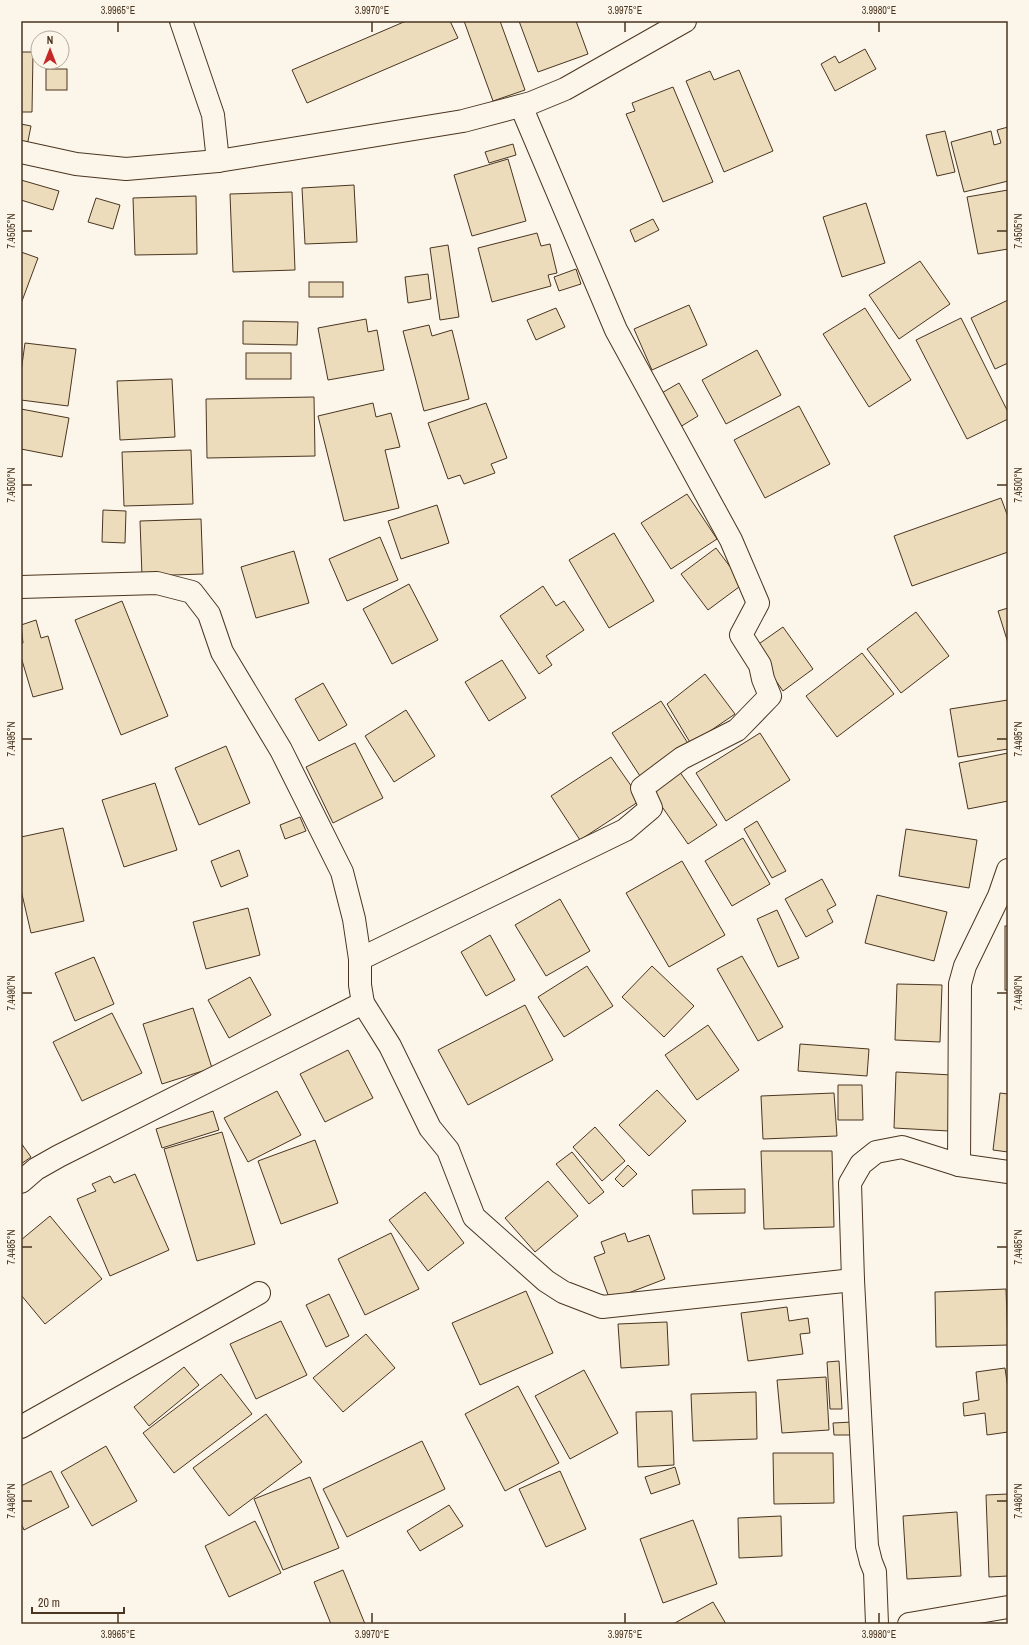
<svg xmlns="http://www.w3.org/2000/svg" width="1029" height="1645" viewBox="0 0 1029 1645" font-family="'Archivo Narrow',sans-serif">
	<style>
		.building { fill: #ecdcbc; stroke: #4a3520 }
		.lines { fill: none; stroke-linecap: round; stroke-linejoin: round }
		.street-casing { stroke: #4a3520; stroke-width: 24 }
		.street { stroke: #fbf6e9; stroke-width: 22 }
		.ticks { fill: none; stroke: #4a3520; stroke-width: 1.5 }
		.neatline { fill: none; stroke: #4a3520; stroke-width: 1.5 }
		.ticks-label { font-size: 10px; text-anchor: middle; fill: #4a3520 }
	</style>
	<rect width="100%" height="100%" fill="#fbf6e9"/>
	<g class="building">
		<path d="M406 21H450L458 38 307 103 292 70Z"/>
		<path d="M464 21H500L525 90 493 101Z"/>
		<path d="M519 21H576L588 54 538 72Z"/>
		<path d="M865 49 876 69 835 91 821 64 835 56 839 63Z"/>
		<path d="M21 52H33L32 112H21Z"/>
		<rect x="46" y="69" width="21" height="21"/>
		<path d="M739 70 773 151 724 172 686 81 710 71 714 80Z"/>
		<path d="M673 87 713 182 663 202 626 114 635 111 632 103Z"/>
		<path d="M21 124 31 126 26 151 21 150Z"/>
		<path d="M1008 127V181L964 192 951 142 991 131 994 145 1001 143 997 130Z"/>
		<path d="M945 131 955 172 937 176 926 135Z"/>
		<path d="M513 144 516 155 489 163 485 152Z"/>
		<path d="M508 159 526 221 472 236 454 175Z"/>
		<path d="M21 180 59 191 53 210 21 200Z"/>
		<path d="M354 185 357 242 305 244 302 188Z"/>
		<path d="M1008 190V249L978 254 967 197Z"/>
		<path d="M292 192 295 270 233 272 230 194Z"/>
		<path d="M196 196 197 254 135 255 133 198Z"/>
		<path d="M96 198 120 205 113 229 88 222Z"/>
		<path d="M866 203 885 263 842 277 823 217Z"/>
		<path d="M653 219 659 230 635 242 630 230Z"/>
		<path d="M537 233 541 246 550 244 557 273 548 275 551 286 492 302 478 248Z"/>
		<path d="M448 245 459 317 440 320 430 248Z"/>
		<path d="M21 252 38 258 22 301 21 300Z"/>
		<path d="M920 261 950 304 899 339 869 295Z"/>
		<path d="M576 269 581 284 559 291 554 277Z"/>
		<path d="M428 274 431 299 408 303 405 277Z"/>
		<rect x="309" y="282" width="34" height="15"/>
		<path d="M1008 300V363L995 369 971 318Z"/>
		<path d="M689 305 707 345 652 370 634 329Z"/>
		<path d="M556 308 565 327 536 340 527 320Z"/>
		<path d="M865 308 911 380 869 407 823 334Z"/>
		<path d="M961 318 1008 412V419L967 439 916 340Z"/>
		<path d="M366 319 368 332 377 330 384 370 328 380 318 328Z"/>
		<path d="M243 321 298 322 297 345 243 344Z"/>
		<path d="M429 325 432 336 452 330 469 399 424 411 403 331Z"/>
		<path d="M25 343 76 349 68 406 21 400V372Z"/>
		<path d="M757 350 781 395 726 424 702 380Z"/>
		<rect x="246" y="353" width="45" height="26"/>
		<path d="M172 379 175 437 120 440 117 381Z"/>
		<path d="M679 383 698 416 680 427 660 394Z"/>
		<path d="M314 397 315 456 207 458 206 399Z"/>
		<path d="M373 403 376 417 391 413 400 447 385 450 399 508 344 521 318 416Z"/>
		<path d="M486 403 507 458 491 464 495 473 464 484 460 475 448 479 428 423Z"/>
		<path d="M799 406 830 464 765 498 734 440Z"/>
		<path d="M21 409 69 418 62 457 21 449Z"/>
		<path d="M191 450 193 504 124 506 122 452Z"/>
		<path d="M687 494 717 539 671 569 641 523Z"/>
		<path d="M1001 498 1008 517V552L912 586 894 536Z"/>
		<path d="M437 505 449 543 401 559 388 521Z"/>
		<path d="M103 510 126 511 125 543 102 542Z"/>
		<path d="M201 519 203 574 142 576 140 521Z"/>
		<path d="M614 533 654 601 609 628 569 560Z"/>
		<path d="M380 537 398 580 347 601 329 559Z"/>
		<path d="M716 548 743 584 708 610 681 574Z"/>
		<path d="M294 551 309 603 256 618 241 567Z"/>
		<path d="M409 584 438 640 392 664 363 609Z"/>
		<path d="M543 586 556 606 564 601 584 630 546 656 552 665 539 674 500 616Z"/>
		<path d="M122 601 168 716 121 735 75 620Z"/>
		<path d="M1008 608V643L998 611Z"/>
		<path d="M916 612 949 656 901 693 867 649Z"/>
		<path d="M36 620 41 638 48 636 63 689 33 697 21 657V644L23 643 21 625Z"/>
		<path d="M783 627 813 669 783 691 753 648Z"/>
		<path d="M862 653 894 694 837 737 806 696Z"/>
		<path d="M502 660 526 698 489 721 465 682Z"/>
		<path d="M705 674 735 714 691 744 667 704Z"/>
		<path d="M323 683 347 725 319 741 295 699Z"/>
		<path d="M1008 700V749L958 757 950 709Z"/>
		<path d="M661 701 689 745 640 776 612 733Z"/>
		<path d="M406 710 435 756 394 782 365 736Z"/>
		<path d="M760 733 790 780 726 821 696 773Z"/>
		<path d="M355 743 383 798 333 823 306 767Z"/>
		<path d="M226 746 250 803 199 825 175 768Z"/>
		<path d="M1008 753V801L968 809 959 763Z"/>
		<path d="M611 757 641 800 580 840 551 796Z"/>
		<path d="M677 768 717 825 688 844 649 788Z"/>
		<path d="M155 783 177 850 124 867 102 800Z"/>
		<path d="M300 817 306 831 285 839 280 825Z"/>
		<path d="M757 821 786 871 772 878 744 829Z"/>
		<path d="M63 828 84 921 31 933 21 890V837Z"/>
		<path d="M906 829 977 840 969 888 899 876Z"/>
		<path d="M743 838 770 884 732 906 705 861Z"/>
		<path d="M239 850 248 876 221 887 211 861Z"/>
		<path d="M682 861 725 935 669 967 626 893Z"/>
		<path d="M822 879 836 905 827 910 833 922 806 937 785 899Z"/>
		<path d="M877 895 947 912 934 961 865 943Z"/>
		<path d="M560 899 590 951 546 976 515 925Z"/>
		<path d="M248 908 260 955 206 969 193 922Z"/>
		<path d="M777 910 799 958 778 967 757 919Z"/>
		<rect x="1005" y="926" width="3" height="64"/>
		<path d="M490 935 515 980 486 996 461 952Z"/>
		<path d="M742 956 783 1027 758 1041 717 969Z"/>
		<path d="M94 957 114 1004 75 1021 55 973Z"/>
		<path d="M587 966 613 1006 564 1037 538 997Z"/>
		<path d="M652 966 694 1006 664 1037 622 997Z"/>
		<path d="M250 977 271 1015 229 1038 208 1000Z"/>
		<path d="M897 984 942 985 940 1042 895 1040Z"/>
		<path d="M525 1005 553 1060 468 1105 438 1050Z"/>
		<path d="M193 1008 212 1068 162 1084 143 1024Z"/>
		<path d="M112 1013 142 1073 82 1101 53 1042Z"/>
		<path d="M708 1025 739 1070 697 1100 665 1055Z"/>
		<path d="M800 1044 869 1049 867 1076 798 1071Z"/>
		<path d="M348 1050 373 1098 325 1122 300 1074Z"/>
		<path d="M896 1072 952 1075 949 1131 894 1128Z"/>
		<path d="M838 1085H862L863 1120H838Z"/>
		<path d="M657 1090 686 1121 649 1156 619 1125Z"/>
		<path d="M277 1091 301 1135 248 1162 224 1118Z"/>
		<path d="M834 1093 837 1136 763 1139 761 1096Z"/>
		<path d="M1000 1093 1008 1094V1152L993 1150Z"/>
		<path d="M213 1111 219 1130 162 1148 156 1129Z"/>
		<path d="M595 1127 625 1161 602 1181 573 1147Z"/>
		<path d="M222 1132 255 1244 197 1261 164 1149Z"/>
		<path d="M315 1140 338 1203 281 1224 258 1161Z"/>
		<path d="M21 1143 31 1157 21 1164Z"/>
		<path d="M761 1151H832L834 1227 764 1229Z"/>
		<path d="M572 1152 604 1192 589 1204 556 1164Z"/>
		<path d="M628 1165 637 1174 623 1187 615 1179Z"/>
		<path d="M135 1174 169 1250 110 1276 77 1199 96 1191 92 1184 110 1176 114 1183Z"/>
		<path d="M548 1181 578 1216 535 1252 505 1218Z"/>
		<path d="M745 1189V1213L693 1214 692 1190Z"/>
		<path d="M425 1192 464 1243 428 1271 389 1220Z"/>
		<path d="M50 1216 102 1279 45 1324 21 1295V1240Z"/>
		<path d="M391 1233 419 1289 365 1315 338 1259Z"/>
		<path d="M625 1233 628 1242 649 1235 665 1279 610 1300 594 1257 605 1253 601 1242Z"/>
		<path d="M1006 1289 1008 1345 936 1347 935 1292Z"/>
		<path d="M526 1291 553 1353 480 1385 452 1323Z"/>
		<path d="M329 1294 349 1336 326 1347 306 1305Z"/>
		<path d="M787 1307 789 1321 808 1318 810 1333 800 1334 803 1354 748 1361 741 1313Z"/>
		<path d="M281 1321 307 1375 256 1399 230 1344Z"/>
		<path d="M667 1322 669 1365 621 1368 618 1324Z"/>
		<path d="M366 1334 395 1368 343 1412 313 1378Z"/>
		<path d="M839 1361 842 1409H830L827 1362Z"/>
		<path d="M184 1367 199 1385 149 1426 134 1407Z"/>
		<path d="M1005 1368 1008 1389V1432L987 1435 985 1413 964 1416 963 1403 979 1400 976 1372Z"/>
		<path d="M584 1370 618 1433 570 1459 535 1396Z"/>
		<path d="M221 1374 252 1414 174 1473 143 1433Z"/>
		<path d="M826 1377 829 1430 782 1433 777 1380Z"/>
		<path d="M518 1386 559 1463 505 1491 465 1414Z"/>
		<path d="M756 1392 757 1439 693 1441 691 1394Z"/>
		<path d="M672 1411 674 1465 638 1467 636 1412Z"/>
		<path d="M266 1414 302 1462 229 1516 193 1468Z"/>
		<path d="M853 1422 852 1435H834L833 1423Z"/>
		<path d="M422 1441 445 1489 347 1537 323 1489Z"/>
		<path d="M106 1446 137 1501 92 1526 61 1472Z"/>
		<path d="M773 1453H833L834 1503 774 1504Z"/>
		<path d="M675 1467 680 1484 651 1494 645 1477Z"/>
		<path d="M51 1471 69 1507 24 1530 21 1523V1486Z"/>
		<path d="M560 1471 586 1529 546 1547 519 1489Z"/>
		<path d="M310 1477 339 1548 283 1570 254 1499Z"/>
		<path d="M1008 1494V1576L989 1577 986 1495Z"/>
		<path d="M449 1505 463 1526 420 1551 407 1531Z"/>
		<path d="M957 1512 961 1576 907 1579 903 1516Z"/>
		<path d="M781 1516 782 1556 739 1558 738 1518Z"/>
		<path d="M693 1520 717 1584 663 1603 640 1539Z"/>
		<path d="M255 1521 281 1573 229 1597 205 1546Z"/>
		<path d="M343 1570 365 1624H331L314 1582Z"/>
		<path d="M713 1602 726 1624H673Z"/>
	</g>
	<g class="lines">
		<defs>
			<g id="street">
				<path d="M181 21 213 115 218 161"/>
				<path d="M21 152 76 164 126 169 218 161 463 121 531 103 565 89 685 21"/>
				<path d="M21 587 157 583 192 592 209 614 222 652 281 750 342 872 354 919 360 959V985L363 1003 390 1046 430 1128 448 1150 474 1217 546 1281 563 1292 602 1307 853 1280"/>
				<path d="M360 959 625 830 651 808 642 788 682 758 737 730 770 696 763 679 760 665 741 635 758 603 731 540 616 330 521 106"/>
				<path d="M959 1165 960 984 965 966 999 896 1008 870"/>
				<path d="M21 1182 36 1169 59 1156 363 1003"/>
				<path d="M21 1427 259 1293"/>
				<path d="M877 1624 875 1572 871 1562 867 1546 853 1280 850 1183 861 1164 876 1152 902 1147 959 1165 1008 1172"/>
				<path d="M909 1624 1008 1607"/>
			</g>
		</defs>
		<use href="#street" class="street-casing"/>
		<use href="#street" class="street"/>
	</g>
	<path class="ticks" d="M118 22V32M372 22V32M625 22V32M879 22V32M22 231H32M997 231H1007M22 485H32M997 485H1007M22 739H32M997 739H1007M22 993H32M997 993H1007M22 1247H32M997 1247H1007M22 1501H32M997 1501H1007M118 1613V1623M372 1613V1623M625 1613V1623M879 1613V1623"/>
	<rect width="1029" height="1645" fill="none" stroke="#fbf6e9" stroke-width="44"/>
	<g transform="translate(50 50)"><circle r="19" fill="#fbf6e9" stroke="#b4a999"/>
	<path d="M0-3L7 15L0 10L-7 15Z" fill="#c62828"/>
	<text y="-6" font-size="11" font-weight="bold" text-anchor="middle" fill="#4a3520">N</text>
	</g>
	<path d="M32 1607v6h92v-6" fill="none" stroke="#4a3520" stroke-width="2"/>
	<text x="38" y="1607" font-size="12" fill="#4a3520" stroke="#fbf6e9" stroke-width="3" paint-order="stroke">20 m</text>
	<rect x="22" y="22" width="985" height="1601" class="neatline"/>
	<g class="ticks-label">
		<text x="118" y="14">3.9965°E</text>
		<text x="372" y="14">3.9970°E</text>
		<text x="625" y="14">3.9975°E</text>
		<text x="879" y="14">3.9980°E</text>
		<text transform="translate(11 231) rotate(-90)" y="4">7.4505°N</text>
		<text transform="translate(1018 231) rotate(-90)" y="4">7.4505°N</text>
		<text transform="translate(11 485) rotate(-90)" y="4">7.4500°N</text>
		<text transform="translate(1018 485) rotate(-90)" y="4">7.4500°N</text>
		<text transform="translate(11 739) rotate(-90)" y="4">7.4495°N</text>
		<text transform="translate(1018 739) rotate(-90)" y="4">7.4495°N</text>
		<text transform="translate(11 993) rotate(-90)" y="4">7.4490°N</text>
		<text transform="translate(1018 993) rotate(-90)" y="4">7.4490°N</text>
		<text transform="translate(11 1247) rotate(-90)" y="4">7.4485°N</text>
		<text transform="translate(1018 1247) rotate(-90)" y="4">7.4485°N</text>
		<text transform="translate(11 1501) rotate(-90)" y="4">7.4480°N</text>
		<text transform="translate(1018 1501) rotate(-90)" y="4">7.4480°N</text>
		<text x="118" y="1638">3.9965°E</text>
		<text x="372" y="1638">3.9970°E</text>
		<text x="625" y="1638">3.9975°E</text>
		<text x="879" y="1638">3.9980°E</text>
	</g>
</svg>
